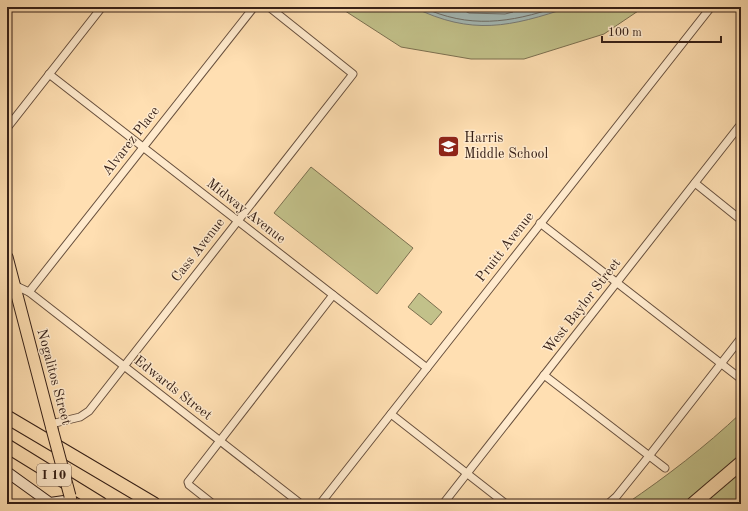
<svg xmlns="http://www.w3.org/2000/svg" width="748" height="511" viewBox="0 0 748 511" font-family="'Old Standard TT',serif">
	<style>
		.green { fill: #c2c18a; stroke: #7c7050 }
		.water { fill: #a4bab7; stroke: #787c77 }
		.lines { fill: none; stroke-linecap: round; stroke-linejoin: round }
		.shore { stroke: #6d6d67; stroke-width: 1 }
		.minor-casing { stroke: #68503e; stroke-width: 9 }
		.secondary-casing { stroke: #362017; stroke-width: 12 }
		.primary-casing { stroke: #362017; stroke-width: 13 }
		.motorway-casing { stroke: #362017; stroke-width: 15 }
		.minor { stroke: #ffeacd; stroke-width: 7 }
		.secondary { stroke: #ffeacd; stroke-width: 10 }
		.primary { stroke: #ffdfb2; stroke-width: 11 }
		.motorway { stroke: #ffdfb2; stroke-width: 13 }
		.primary-bridge-casing { stroke: #362017; stroke-width: 13; stroke-linecap: butt }
		.primary-bridge { stroke: #ffdfb2; stroke-width: 11 }
		.labels { text-anchor: middle; dominant-baseline: central; stroke-width: 3; stroke-linejoin: round; paint-order: stroke }
		.shield { fill: #ffeacd; stroke: #725d4e; stroke-width: 1 }
		.shield-label { font-size: 13px; font-weight: bold; fill: #362017 }
		.poi-label { font-size: 14px; fill: #362017; stroke: #ffeacd; text-anchor: start }
		.street-label { font-size: 14px; fill: #362017; stroke: #ffeacd }
	</style>
	<rect width="100%" height="100%" fill="#ffdfb2"/>
	<filter id="stains"><feTurbulence type="fractalNoise" baseFrequency=".005" numOctaves="4"/><feColorMatrix values="0 0 0 0 .2 0 0 0 0 .09 0 0 0 0 .02 0 0 0 .5 -.17"/></filter>
	<radialGradient id="worn" r=".72"><stop offset=".6" stop-color="#630" stop-opacity="0"/><stop offset="1" stop-color="#630" stop-opacity=".3"/></radialGradient>
	<g class="green">
		<path d="M339 7H644L604 34 524 59H471L401 47Z"/>
		<path d="M311 167 413 248 377 294 274 213Z"/>
		<path d="M419 293 442 312 431 325 408 307Z"/>
		<path d="M741 413V504H626C667 476 705 447 741 413Z"/>
	</g>
	<path class="water" d="M413 7H456L505 10 518 7H570C510 27 472 36 413 7Z"/>
	<g class="lines">
		<g class="shore">
			<path d="M422 7C469 29 510 23 557 7"/>
			<path d="M465 7V11L469 13 505 14 513 12 515 7"/>
		</g>
		<defs>
			<g id="minor">
				<path d="M49 74 427 368"/>
				<path d="M7 128 102 7"/>
				<path d="M695 183 741 220"/>
				<path d="M540 223 741 379"/>
				<path d="M7 287 14 285 29 292 301 504"/>
				<path d="M29 292 254 7"/>
				<path d="M544 375 665 468"/>
				<path d="M391 414 506 504"/>
				<path d="M51 424 80 417 89 411 353 74 269 7"/>
				<path d="M213 504 189 485 188 482 333 295"/>
				<path d="M320 504 711 7"/>
				<path d="M443 504 741 124"/>
				<path d="M608 504 616 497 649 456 741 338"/>
			</g>
			<path id="secondary" d="M7 472 50 503 71 500"/>
			<g id="primary">
				<path d="M7 257 52 429"/>
				<path d="M70 496 72 504"/>
			</g>
			<g id="motorway">
				<path d="M7 417 154 504"/>
				<path d="M7 446 101 504"/>
				<path d="M693 504 741 463"/>
			</g>
		</defs>
		<use href="#minor" class="minor-casing"/>
		<use href="#secondary" class="secondary-casing"/>
		<use href="#primary" class="primary-casing"/>
		<use href="#motorway" class="motorway-casing"/>
		<use href="#minor" class="minor"/>
		<use href="#secondary" class="secondary"/>
		<use href="#primary" class="primary"/>
		<use href="#motorway" class="motorway"/>
		<defs>
			<path id="primary-bridge" d="M52 429 70 496"/>
		</defs>
		<use href="#primary-bridge" class="primary-bridge-casing"/>
		<use href="#primary-bridge" class="primary-bridge"/>
	</g>
	<defs>
		<symbol id="school-square" viewBox="-11 -11 22 22"><rect x="-9" y="-9" width="18" height="18" rx="4" fill="#8f2418" stroke="#ffeacd"/><path d="M0-5L7-2L0 1L-7-2ZM-4 1L0 2.5L4 1V4Q0 6-4 4Z" fill="#fff"/></symbol>
	</defs>
	<g fill-rule="evenodd">
		<use href="#school-square" x="436" y="134" width="25" height="25"/>
	</g>
	<g class="labels">
		<rect class="shield" x="37" y="464" width="34" height="22" rx="3"/>
		<g class="shield-label">
			<text x="54" y="475">I 10</text>
		</g>
		<g class="poi-label">
			<text x="464" y="138">Harris<tspan x="464" dy="16">Middle School</tspan></text>
		</g>
		<g class="street-label">
			<text transform="translate(131 141) rotate(-52)">Alvarez Place</text>
			<text transform="translate(246 211) rotate(38)">Midway Avenue</text>
			<text transform="translate(505 247) rotate(-52)">Pruitt Avenue</text>
			<text transform="translate(198 250) rotate(-52)">Cass Avenue</text>
			<text transform="translate(582 306) rotate(-52)">West Baylor Street</text>
			<text transform="translate(54 377) rotate(75)">Nogalitos Street</text>
			<text transform="translate(173 388) rotate(38)">Edwards Street</text>
		</g>
	</g>
	<rect width="748" height="511" fill="none" stroke="#ffdfb2" stroke-width="24"/>
	<rect x="8" y="8" width="732" height="495" fill="none" stroke="#362017" stroke-width="2"/>
	<rect x="12" y="12" width="724" height="487" fill="none" stroke="#362017"/>
	<path d="M602 36v6h119v-6" fill="none" stroke="#362017" stroke-width="2"/>
	<text x="608" y="36" font-size="12" fill="#362017" stroke="#ffeacd" stroke-width="3" paint-order="stroke">100 m</text>
	<rect width="100%" height="100%" filter="url(#stains)"/>
	<rect width="100%" height="100%" fill="url(#worn)"/>
</svg>
